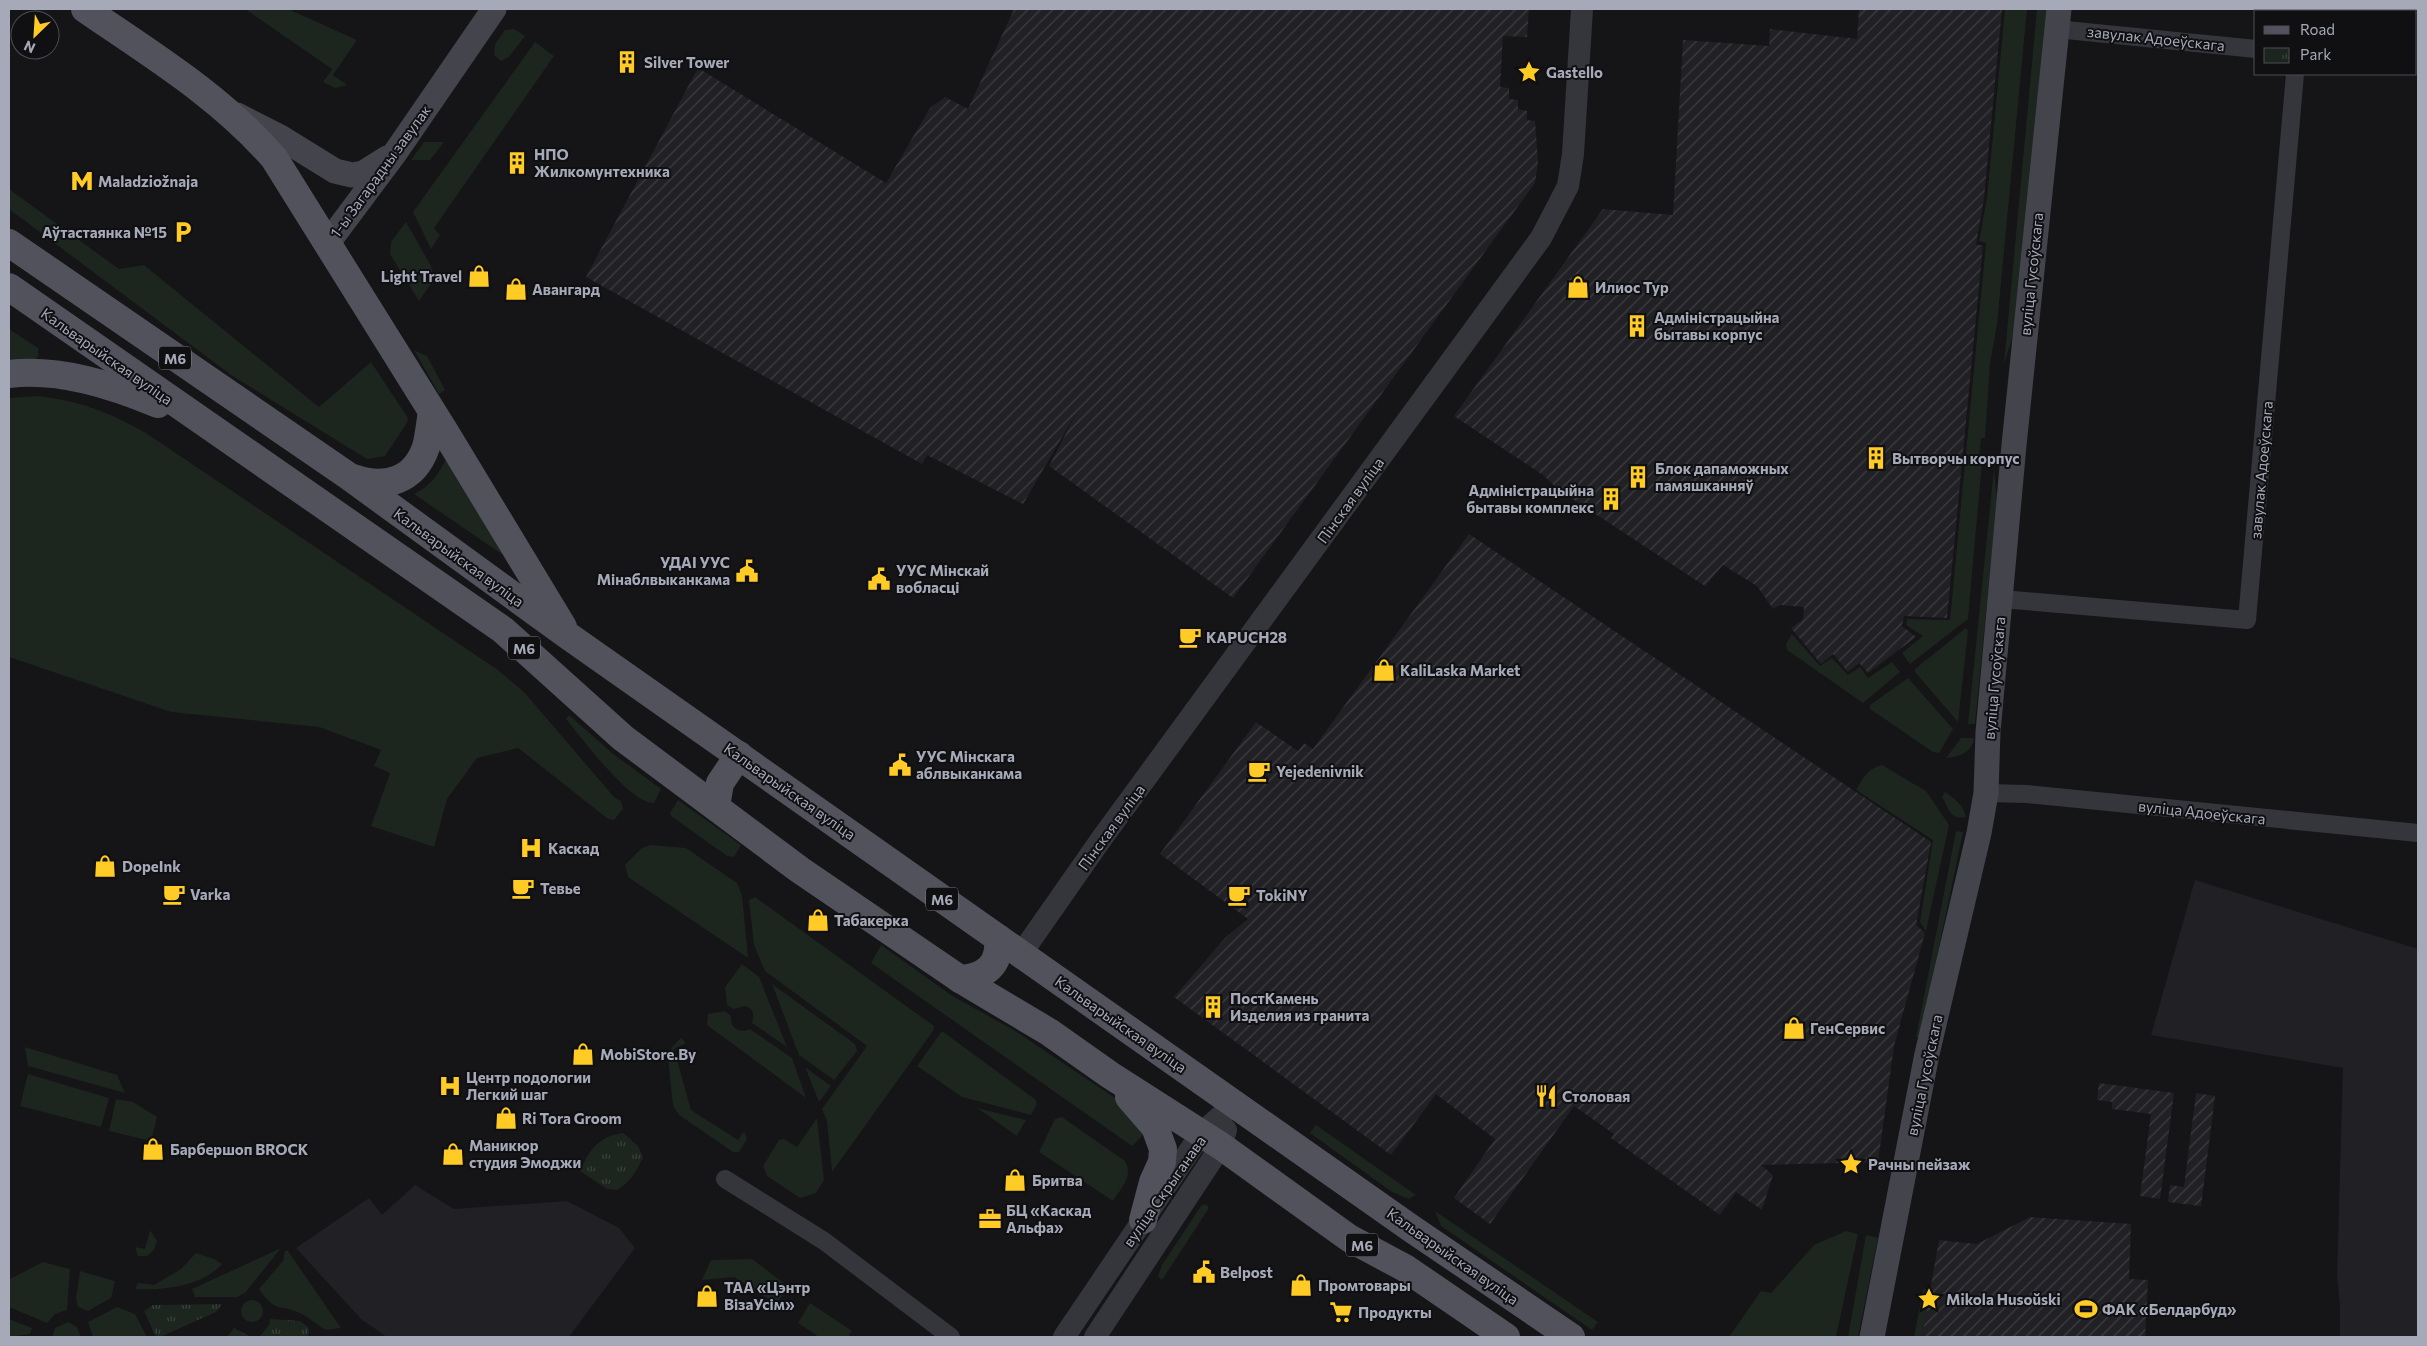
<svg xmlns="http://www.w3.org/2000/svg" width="2427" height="1346" viewBox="0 0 2427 1346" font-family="Commissioner,sans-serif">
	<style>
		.built { fill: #212024 }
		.industrial { fill: url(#industrial-furrows) }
		.grass { fill: #1c251e }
		.park { fill: url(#park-tufts) }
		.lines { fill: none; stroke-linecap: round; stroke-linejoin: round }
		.minor { stroke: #35363c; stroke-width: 18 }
		.tertiary { stroke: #35363c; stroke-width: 22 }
		.secondary { stroke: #43444c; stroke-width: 25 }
		.primary { stroke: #51525b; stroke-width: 28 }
		.labels { text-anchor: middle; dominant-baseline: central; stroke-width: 4; stroke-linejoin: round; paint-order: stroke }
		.shield { fill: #101012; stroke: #787b86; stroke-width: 1 }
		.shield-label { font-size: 14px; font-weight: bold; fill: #a5a9b8 }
		.street-label { font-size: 15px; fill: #a5a9b8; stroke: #101012 }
		.poi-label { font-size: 15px; font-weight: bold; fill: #a5a9b8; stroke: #101012; text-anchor: start }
	</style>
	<defs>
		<pattern id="industrial-furrows" width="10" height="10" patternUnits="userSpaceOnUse" patternTransform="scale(1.25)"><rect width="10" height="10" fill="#212024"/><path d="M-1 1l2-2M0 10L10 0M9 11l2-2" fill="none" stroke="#3e3e42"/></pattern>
		<pattern id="park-tufts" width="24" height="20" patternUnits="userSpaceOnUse" patternTransform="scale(1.25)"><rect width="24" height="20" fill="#1c251e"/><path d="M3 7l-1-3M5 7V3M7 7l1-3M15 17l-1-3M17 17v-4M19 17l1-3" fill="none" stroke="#3a423d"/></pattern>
	</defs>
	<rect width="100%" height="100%" fill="#151417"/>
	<g class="built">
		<path d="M2195 880 2418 949V1337H2340V1306L2337 1276 2343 1068 2151 1035Z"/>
		<path d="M415 1185 454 1209 567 1201 619 1228 635 1248 569 1337H387L361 1319 296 1248 369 1198 382 1215Z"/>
	</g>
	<g class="industrial">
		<path d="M1014 9H1529L1527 37 1503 36 1500 87 1509 88V99L1518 100V109L1527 111V120L1535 121 1538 162 1535 183 1233 598 1049 466 1079 408 1023 504 927 455 922 464 586 277 698 68 886 183 930 108 945 97 968 109Z"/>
		<path d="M1859 9H2002L1984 198 1976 245H1983L1947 618 1904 616 1902 626 1916 637 1868 673 1859 663 1848 672 1833 654 1821 664 1791 628 1803 619 1804 607 1780 605 1773 609 1757 586 1723 565 1705 586 1559 490 1543 475 1454 416 1603 209 1673 215 1683 40 1769 46 1770 29 1857 39Z"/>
		<path d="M1469 534 1931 842 1916 925 1925 933 1894 1046 1878 1162 1761 1165 1773 1175 1762 1210 1736 1192 1720 1215 1611 1138 1614 1134 1574 1106 1490 1224 1454 1198 1495 1139 1436 1094 1391 1155 1174 997 1225 938 1248 919 1160 854 1256 722 1298 751 1304 743 1313 749Z"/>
		<path d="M2099 1083 2174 1093 2160 1199 2140 1196 2151 1114 2112 1109V1102L2097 1100Z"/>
		<path d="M2196 1093 2215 1096 2201 1206 2168 1202 2170 1185 2184 1187Z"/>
		<path d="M2030 1217 2131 1224 2129 1279 2148 1280 2145 1337H1922L1939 1240 1977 1244Z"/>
	</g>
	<g class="grass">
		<path d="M245 9H288L357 40 333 75 347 85 335 88 323 82 332 69Z"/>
		<path d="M2005 9H2027L1997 325 1990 363 1985 438H1981L1979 460 1982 462 1968 619 1910 664 1902 653 1923 636 1906 625 1907 619 1950 620 1986 243 1979 241 1987 198Z"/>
		<path d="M2037 9H2047L2015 330 2004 364Z"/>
		<path d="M514 29 525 36 509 57 501 61 494 55 495 44 505 30Z"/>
		<path d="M535 42 554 56 434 228 440 235 431 249 413 212Z"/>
		<path d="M424 142H444L430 160H411Z"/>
		<path d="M9 189 119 269 144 265 319 407 371 362 408 418 407 423 385 456 367 459 357 453 231 375 9 209Z"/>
		<path d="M406 222 430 264 435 278 419 301 390 254 391 242Z"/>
		<path d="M9 329 38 348V356L36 359 9 362Z"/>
		<path d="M414 350 427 356 445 390 439 394Z"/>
		<path d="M38 396C80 401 109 412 146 433L498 670 525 693 614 797 621 801 623 809 614 820 608 819 518 748 477 758 447 799 434 847 371 826 390 773 374 766 381 750 319 727 171 712 9 657V398Z"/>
		<path d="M447 458 506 555 500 553 414 494C431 486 438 474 447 458Z"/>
		<path d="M1994 468 1997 500 1975 724H1968Z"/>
		<path d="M1966 628 1968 631 1958 722 1915 672V669Z"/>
		<path d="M1792 634 1820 666 1832 658 1848 675 1860 667 1868 678 1892 662 1900 672 1863 703 1787 650 1786 644Z"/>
		<path d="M1908 678 1953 729 1939 753 1933 752 1870 709V705Z"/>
		<path d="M569 715 612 753 661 789 654 803C630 804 582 738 566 719Z"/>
		<path d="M1961 738H1974C1973 752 1959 757 1946 758Z"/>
		<path d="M1882 765 1926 791 1949 825 1926 931 1920 922 1933 840 1856 790C1863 778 1868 768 1882 765Z"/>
		<path d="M1945 792C1955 799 1963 804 1966 817 1950 820 1949 809 1942 797Z"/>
		<path d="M678 800 741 845 734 857 727 856 671 816 670 813Z"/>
		<path d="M1956 831 1963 832 1920 1038 1916 1037Z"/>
		<path d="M651 845 686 848 737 883 742 895 748 958 628 877 625 865 642 848Z"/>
		<path d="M755 897 934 1026 933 1031 832 1172 827 1121 822 1109 867 1046 765 971 754 945 749 900Z"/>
		<path d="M881 945 951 995 1017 1032 1127 1106 1143 1124V1135L1132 1146 871 963Z"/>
		<path d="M742 964 759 977 787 1047 752 1023C754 1014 754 1010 746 1006L733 1009 727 1005 725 987Z"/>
		<path d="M772 984 855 1044 857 1051 834 1080 799 1055Z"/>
		<path d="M725 1011 731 1016C730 1028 739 1034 750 1029L792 1058 806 1098 707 1025 708 1014Z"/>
		<path d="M942 1031 1036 1100 1037 1104 1031 1115 962 1097 917 1066Z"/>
		<path d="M681 1038 686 1043 674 1049 691 1110 738 1140 744 1131 747 1139 739 1152H733L679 1115 673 1106 668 1058 672 1047Z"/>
		<path d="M25 1047 117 1075 125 1093 28 1066Z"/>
		<path d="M805 1067 831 1086 819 1102Z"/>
		<path d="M28 1074 109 1098 101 1127 20 1106Z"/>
		<path d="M116 1099 133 1102 157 1117 151 1141 109 1131Z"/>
		<path d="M977 1108 1026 1120 1017 1136Z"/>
		<path d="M1062 1117 1125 1161C1134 1176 1121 1188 1113 1201L1039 1152 1055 1119Z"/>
		<path d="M817 1118 824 1180 816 1193 800 1198 767 1176 763 1166 779 1140 784 1139 797 1147Z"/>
		<path d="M1316 1125 1416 1195 1409 1199 1392 1192 1310 1133Z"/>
		<path d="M1206 1204 1209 1208 1162 1280 1158 1276 1162 1265 1201 1206Z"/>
		<path d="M1435 1211 1598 1322 1592 1330 1441 1226Z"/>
		<path d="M150 1230 157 1241 154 1250 147 1256H138L135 1247 145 1249Z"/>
		<path d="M1846 1231 1858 1234 1836 1337H1729L1761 1291 1771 1293 1814 1245Z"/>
		<path d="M1866 1235 1878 1238 1858 1337H1848Z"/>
		<path d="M281 1248 245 1293 237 1297H195L192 1289Z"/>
		<path d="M285 1251H288L341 1328 325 1330C317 1325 310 1318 302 1314 279 1303 277 1315 259 1289L283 1261Z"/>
		<path d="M196 1253 214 1259 222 1264C203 1286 162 1291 135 1289L138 1283 154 1285 181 1269Z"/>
		<path d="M752 1259 789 1287 776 1304 734 1277 702 1280 711 1260Z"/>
		<path d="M43 1262 70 1269 67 1310 55 1314 47 1323 9 1307 10 1279Z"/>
		<path d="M80 1271 115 1281 111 1298 88 1311 78 1307 76 1299Z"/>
		<path d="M1923 1289 1931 1290 1922 1337H1914Z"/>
		<circle cx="252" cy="1311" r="11"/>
		<path d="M810 1303 852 1331 848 1337H819L798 1323Z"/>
		<path d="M117 1307 135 1314 147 1337H93L88 1322Z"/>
		<path d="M9 1319 32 1328 30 1334 9 1337Z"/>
		<path d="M68 1322 77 1327 81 1337H52L55 1328Z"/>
	</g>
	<g class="park">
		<path d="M623 1133 638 1146 643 1157C637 1171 630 1182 617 1190L607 1189 580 1171C589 1150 599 1136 623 1133Z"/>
		<path d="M222 1304 216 1312 160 1337H156L144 1311 153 1305Z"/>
		<path d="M270 1319 300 1321 309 1328 308 1337H227L234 1328 251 1337 260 1336 269 1325Z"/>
	</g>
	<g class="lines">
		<g class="minor">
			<path d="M2056 29 2256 49"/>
			<path d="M2001 599 2247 620 2295 74"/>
			<path d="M1986 793 2027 794 2418 833"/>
			<path d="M725 1179 824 1241 951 1337"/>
		</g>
		<g class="tertiary">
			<path d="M1021 954 1102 838 1541 238 1568 186 1573 154 1582 9"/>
			<path d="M1064 1337 1201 1134 1235 1103"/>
			<path d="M1095 1337 1221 1146 1226 1130"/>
		</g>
		<g class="secondary">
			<path d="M237 115 280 137 335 171 352 175 363 173 387 158"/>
			<path d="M327 244 395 153 494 9"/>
			<path d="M1872 1337 1927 1054 1979 833 1986 793 1988 732 2014 445 2059 9"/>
		</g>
		<g class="primary">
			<path d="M85 9C152 55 220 96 274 158L445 432 563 627"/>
			<path d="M9 243 347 475 567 635 1412 1229 1571 1337"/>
			<path d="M9 287 503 630 623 738 800 870 960 979 1049 1032 1110 1075 1221 1146 1349 1238 1405 1268 1506 1337"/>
			<path d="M9 374C59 368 112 385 158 404"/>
			<path d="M353 478C384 489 414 482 426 447 429 436 430 423 432 412"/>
			<path d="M716 806 720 783 739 755"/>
			<path d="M960 979C985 977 1001 965 998 938"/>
			<path d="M1129 1097 1155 1127 1163 1149 1162 1162 1153 1182 1143 1220"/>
		</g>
	</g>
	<defs>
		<symbol id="building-bare" viewBox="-9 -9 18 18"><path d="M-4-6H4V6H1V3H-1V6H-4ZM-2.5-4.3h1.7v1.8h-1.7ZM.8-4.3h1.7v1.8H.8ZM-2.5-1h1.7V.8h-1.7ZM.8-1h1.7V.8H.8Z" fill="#ffcb24" stroke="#101012" stroke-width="2.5" paint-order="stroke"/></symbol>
		<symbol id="sight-bare" viewBox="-9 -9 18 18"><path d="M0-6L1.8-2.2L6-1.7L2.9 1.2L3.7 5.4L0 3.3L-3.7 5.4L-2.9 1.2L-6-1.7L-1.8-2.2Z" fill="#ffcb24" stroke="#101012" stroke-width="2.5" paint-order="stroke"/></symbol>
		<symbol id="metro-bare" viewBox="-9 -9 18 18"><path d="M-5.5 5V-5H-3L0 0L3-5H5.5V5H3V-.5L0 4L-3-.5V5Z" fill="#ffcb24" stroke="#101012" stroke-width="2.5" paint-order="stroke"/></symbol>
		<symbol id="parking-bare" viewBox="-9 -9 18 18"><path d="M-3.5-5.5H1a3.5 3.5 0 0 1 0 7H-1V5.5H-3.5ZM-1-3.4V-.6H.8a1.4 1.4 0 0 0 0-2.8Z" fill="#ffcb24" stroke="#101012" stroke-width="2.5" paint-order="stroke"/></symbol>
		<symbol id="shop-bare" viewBox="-9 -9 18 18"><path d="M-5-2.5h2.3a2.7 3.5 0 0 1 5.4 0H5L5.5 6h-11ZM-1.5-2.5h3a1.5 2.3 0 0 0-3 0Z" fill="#ffcb24" stroke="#101012" stroke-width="2.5" paint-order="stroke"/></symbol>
		<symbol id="civic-bare" viewBox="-9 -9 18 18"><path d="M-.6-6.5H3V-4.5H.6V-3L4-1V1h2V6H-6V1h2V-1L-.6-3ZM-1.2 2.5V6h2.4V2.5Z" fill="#ffcb24" stroke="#101012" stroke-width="2.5" paint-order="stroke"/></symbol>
		<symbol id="cafe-bare" viewBox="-9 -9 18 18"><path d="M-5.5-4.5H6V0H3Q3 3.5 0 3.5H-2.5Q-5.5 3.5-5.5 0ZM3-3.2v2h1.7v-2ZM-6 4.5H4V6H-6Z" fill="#ffcb24" stroke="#101012" stroke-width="2.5" paint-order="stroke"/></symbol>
		<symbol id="hospital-bare" viewBox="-9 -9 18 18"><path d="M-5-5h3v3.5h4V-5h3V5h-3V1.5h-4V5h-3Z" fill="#ffcb24" stroke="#101012" stroke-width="2.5" paint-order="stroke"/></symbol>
		<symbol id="restaurant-bare" viewBox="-9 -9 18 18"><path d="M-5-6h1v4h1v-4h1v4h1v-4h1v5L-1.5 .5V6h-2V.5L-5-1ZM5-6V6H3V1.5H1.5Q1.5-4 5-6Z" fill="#ffcb24" stroke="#101012" stroke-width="2.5" paint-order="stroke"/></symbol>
		<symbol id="office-bare" viewBox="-9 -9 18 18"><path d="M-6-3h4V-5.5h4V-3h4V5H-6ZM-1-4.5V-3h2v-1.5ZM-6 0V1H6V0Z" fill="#ffcb24" stroke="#101012" stroke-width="2.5" paint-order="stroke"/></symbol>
		<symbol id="stadium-bare" viewBox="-9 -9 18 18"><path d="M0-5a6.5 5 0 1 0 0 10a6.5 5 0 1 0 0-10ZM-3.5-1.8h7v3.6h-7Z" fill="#ffcb24" stroke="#101012" stroke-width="2.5" paint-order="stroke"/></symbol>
		<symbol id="supermarket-bare" viewBox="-9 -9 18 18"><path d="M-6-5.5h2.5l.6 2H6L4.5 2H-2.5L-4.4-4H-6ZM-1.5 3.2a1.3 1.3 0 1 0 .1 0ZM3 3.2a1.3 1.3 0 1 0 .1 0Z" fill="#ffcb24" stroke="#101012" stroke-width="2.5" paint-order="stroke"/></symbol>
	</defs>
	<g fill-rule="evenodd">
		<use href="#building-bare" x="611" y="46" width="32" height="32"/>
		<use href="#sight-bare" x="1513" y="56" width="32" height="32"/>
		<use href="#building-bare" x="501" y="147" width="32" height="32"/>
		<use href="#metro-bare" x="66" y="165" width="32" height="32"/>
		<use href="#parking-bare" x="167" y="216" width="32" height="32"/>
		<use href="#shop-bare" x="463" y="260" width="32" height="32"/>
		<use href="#shop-bare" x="1562" y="271" width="32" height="32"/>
		<use href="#shop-bare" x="500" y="273" width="32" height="32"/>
		<use href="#building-bare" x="1621" y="310" width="32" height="32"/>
		<use href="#building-bare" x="1860" y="442" width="32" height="32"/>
		<use href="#building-bare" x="1622" y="461" width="32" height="32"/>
		<use href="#building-bare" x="1595" y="483" width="32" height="32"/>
		<use href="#civic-bare" x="731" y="555" width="32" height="32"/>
		<use href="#civic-bare" x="863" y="563" width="32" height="32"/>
		<use href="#cafe-bare" x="1174" y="621" width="32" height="32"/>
		<use href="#shop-bare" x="1368" y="654" width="32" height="32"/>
		<use href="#civic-bare" x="884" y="749" width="32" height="32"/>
		<use href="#cafe-bare" x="1243" y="755" width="32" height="32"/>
		<use href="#hospital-bare" x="515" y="832" width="32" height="32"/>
		<use href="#shop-bare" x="89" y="850" width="32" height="32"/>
		<use href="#cafe-bare" x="507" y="872" width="32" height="32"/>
		<use href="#cafe-bare" x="158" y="878" width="32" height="32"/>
		<use href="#cafe-bare" x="1223" y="879" width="32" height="32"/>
		<use href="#shop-bare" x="802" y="904" width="32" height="32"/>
		<use href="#building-bare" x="1197" y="991" width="32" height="32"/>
		<use href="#shop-bare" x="1778" y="1012" width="32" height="32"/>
		<use href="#shop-bare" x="567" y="1038" width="32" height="32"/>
		<use href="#hospital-bare" x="434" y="1070" width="32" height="32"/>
		<use href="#restaurant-bare" x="1530" y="1080" width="32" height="32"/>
		<use href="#shop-bare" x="490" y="1102" width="32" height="32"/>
		<use href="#shop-bare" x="137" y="1133" width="32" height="32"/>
		<use href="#shop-bare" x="437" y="1138" width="32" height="32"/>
		<use href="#sight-bare" x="1835" y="1148" width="32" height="32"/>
		<use href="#shop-bare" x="999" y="1164" width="32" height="32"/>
		<use href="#office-bare" x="974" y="1203" width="32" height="32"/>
		<use href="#civic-bare" x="1188" y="1256" width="32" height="32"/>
		<use href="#shop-bare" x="1285" y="1269" width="32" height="32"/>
		<use href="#shop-bare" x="691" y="1280" width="32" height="32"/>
		<use href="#sight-bare" x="1913" y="1283" width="32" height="32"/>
		<use href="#stadium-bare" x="2070" y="1293" width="32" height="32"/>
		<use href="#supermarket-bare" x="1325" y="1296" width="32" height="32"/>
	</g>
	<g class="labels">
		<g class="shield">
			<rect x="159" y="346.5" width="32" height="23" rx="4"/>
			<rect x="508" y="636.5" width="32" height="23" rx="4"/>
			<rect x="926" y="887.5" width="32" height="23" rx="4"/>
			<rect x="1346" y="1233.5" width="32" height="23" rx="4"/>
		</g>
		<g class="shield-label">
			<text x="175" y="358">М6</text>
			<text x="524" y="648">М6</text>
			<text x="942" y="899">М6</text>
			<text x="1362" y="1245">М6</text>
		</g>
		<g class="street-label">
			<text transform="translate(2156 38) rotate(6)">завулак Адоеўскага</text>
			<text transform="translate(380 171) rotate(-54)">1-ы Загарадны завулак</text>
			<text transform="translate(2031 274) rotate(-84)">вуліца Гусоўскага</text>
			<text transform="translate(107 356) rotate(35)">Кальварыйская вуліца</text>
			<text transform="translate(2261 470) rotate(-85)">завулак Адоеўскага</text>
			<text transform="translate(1350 500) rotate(-54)">Пінская вуліца</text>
			<text transform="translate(459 557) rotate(36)">Кальварыйская вуліца</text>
			<text transform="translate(1994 678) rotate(-85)">вуліца Гусоўскага</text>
			<text transform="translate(790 791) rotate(35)">Кальварыйская вуліца</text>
			<text transform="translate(2202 812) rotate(6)">вуліца Адоеўскага</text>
			<text transform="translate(1111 827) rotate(-54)">Пінская вуліца</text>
			<text transform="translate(1121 1024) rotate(35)">Кальварыйская вуліца</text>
			<text transform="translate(1924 1075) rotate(-78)">вуліца Гусоўскага</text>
			<text transform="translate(1164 1191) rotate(-55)">вуліца Скрыганава</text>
			<text transform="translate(1453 1256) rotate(35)">Кальварыйская вуліца</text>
		</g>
		<g class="poi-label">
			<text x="644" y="62">Silver Tower</text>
			<text x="1546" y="72">Gastello</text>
			<text x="534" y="154">НПО<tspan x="534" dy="17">Жилкомунтехника</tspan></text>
			<text x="98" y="181">Maladziožnaja</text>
			<text x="167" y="232" text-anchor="end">Аўтастаянка №15</text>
			<text x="462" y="276" text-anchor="end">Light Travel</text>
			<text x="1595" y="287">Илиос Тур</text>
			<text x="532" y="289">Авангард</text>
			<text x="1654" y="317">Адміністрацыйна<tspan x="1654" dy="17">бытавы корпус</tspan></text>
			<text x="1892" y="458">Вытворчы корпус</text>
			<text x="1655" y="468">Блок дапаможных<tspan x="1655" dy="17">памяшканняў</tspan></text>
			<text x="1594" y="490" text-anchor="end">Адміністрацыйна<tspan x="1594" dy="17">бытавы комплекс</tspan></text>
			<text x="730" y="562" text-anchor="end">УДАІ УУС<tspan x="730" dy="17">Мінаблвыканкама</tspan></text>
			<text x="896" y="570">УУС Мінскай<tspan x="896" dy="17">вобласці</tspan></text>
			<text x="1206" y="637">KAPUCH28</text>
			<text x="1400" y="670">KaliLaska Market</text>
			<text x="916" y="756">УУС Мінскага<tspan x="916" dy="17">аблвыканкама</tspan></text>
			<text x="1276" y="771">Yejedenivnik</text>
			<text x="548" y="848">Каскад</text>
			<text x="122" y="866">DopeInk</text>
			<text x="540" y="888">Тевье</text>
			<text x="190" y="894">Varka</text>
			<text x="1256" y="895">TokiNY</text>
			<text x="834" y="920">Табакерка</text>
			<text x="1230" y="998">ПостКамень<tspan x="1230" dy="17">Изделия из гранита</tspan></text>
			<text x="1810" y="1028">ГенСервис</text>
			<text x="600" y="1054">MobiStore.By</text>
			<text x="466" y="1077">Центр подологии<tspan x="466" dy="17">Легкий шаг</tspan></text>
			<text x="1562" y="1096">Столовая</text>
			<text x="522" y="1118">Ri Tora Groom</text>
			<text x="469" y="1145">Маникюр<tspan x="469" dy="17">студия Эмоджи</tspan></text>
			<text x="170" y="1149">Барбершоп BROCK</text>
			<text x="1868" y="1164">Рачны пейзаж</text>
			<text x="1032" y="1180">Бритва</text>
			<text x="1006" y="1210">БЦ «Каскад<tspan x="1006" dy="17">Альфа»</tspan></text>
			<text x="1220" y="1272">Belpost</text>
			<text x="1318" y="1285">Промтовары</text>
			<text x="724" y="1287">ТАА «Цэнтр<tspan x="724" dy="17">ВізаУсім»</tspan></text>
			<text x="1946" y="1299">Mikola Husoŭski</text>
			<text x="2102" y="1309">ФАК «Белдарбуд»</text>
			<text x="1358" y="1312">Продукты</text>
		</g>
	</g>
	<rect width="2427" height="1346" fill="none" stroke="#a5a9b8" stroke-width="20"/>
	<rect x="2254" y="10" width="162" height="65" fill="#101012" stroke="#4c4d54"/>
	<rect x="2264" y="26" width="25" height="8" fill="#51525b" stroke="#4c4d54"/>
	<text x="2300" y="35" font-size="15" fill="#a5a9b8">Road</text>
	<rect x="2264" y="48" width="25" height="15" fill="url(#park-tufts)" stroke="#4c4d54"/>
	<text x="2300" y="60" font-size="15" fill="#a5a9b8">Park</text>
	<g transform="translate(35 35) rotate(205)"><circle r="24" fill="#101012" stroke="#4c4d54"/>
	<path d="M0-4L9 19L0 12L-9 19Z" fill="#ffcb24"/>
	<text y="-8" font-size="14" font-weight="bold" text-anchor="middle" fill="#a5a9b8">N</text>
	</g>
</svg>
